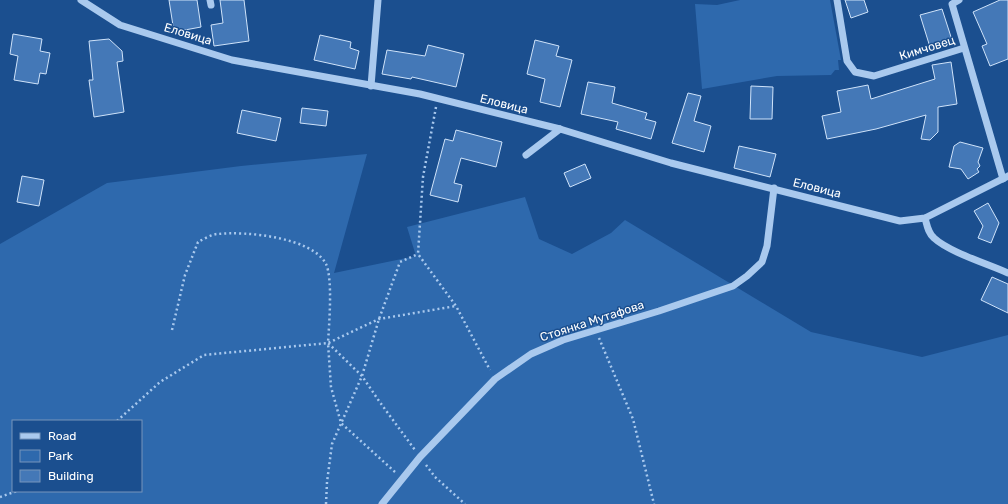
<svg xmlns="http://www.w3.org/2000/svg" width="1008" height="504" viewBox="0 0 1008 504" font-family="Rubik,sans-serif">
	<style>
		.green { fill: #2e69ad; fill-rule: evenodd }
		.building { fill: #4478b7; stroke: #cfe3fa }
		.lines { fill: none; stroke-linecap: round; stroke-linejoin: round }
		.path { stroke: #a9c9ee; stroke-width: 2.5; stroke-dasharray: 2 3; stroke-linecap: butt }
		.minor { stroke: #a9c9ee; stroke-width: 7 }
		.labels { text-anchor: middle; dominant-baseline: central; stroke-width: 3; stroke-linejoin: round; paint-order: stroke }
		.street-label { font-size: 12px; fill: #fff; stroke: #1b4f8f }
	</style>
	<rect width="100%" height="100%" fill="#1b4f8f"/>
	<g class="green">
		<path d="M740 0H830L841 60H838L839 70H835L831 75 777 76 702 89 695 4 717 5Z"/>
		<path d="M367 154 334 273 416 256 407 227 525 197 539 239 572 254 611 233 625 220 811 332 922 357 1008 335V504H0V244L107 183 241 166ZM13 421H141V491H13Z"/>
	</g>
	<g class="building">
		<path d="M169 0H197L201 27 174 32Z"/>
		<path d="M220 0H244L249 41 214 46 211 25 223 23Z"/>
		<path d="M845 0H864L868 12 851 18Z"/>
		<path d="M1000 0H1008V59L990 66 982 46 987 44 973 12Z"/>
		<path d="M942 9 952 40 930 47 920 15Z"/>
		<path d="M13 34 42 39 40 51 50 53 46 74 40 73 38 84 14 80 18 56 10 54Z"/>
		<path d="M320 35 351 42 350 48 359 51 355 69 314 60Z"/>
		<path d="M109 39 122 51 123 61 117 62 124 112 94 117 89 80H93L89 41Z"/>
		<path d="M535 40 559 46 556 56 572 60 560 107 540 102 545 79 527 74Z"/>
		<path d="M428 45 464 54 456 87 412 77 411 79 382 74 387 50 425 56Z"/>
		<path d="M951 62 957 104 938 107V132L930 140 921 139 926 115 876 129 827 139 822 116 841 112 837 91 868 85 871 99 935 79 932 65Z"/>
		<path d="M588 82 615 87 612 103 647 113 645 119 656 122 651 139 616 129 618 122 581 114Z"/>
		<path d="M751 86 773 87 772 119H750Z"/>
		<path d="M688 93 701 96 694 121 711 126 704 152 672 143Z"/>
		<path d="M302 108 328 111 326 126 300 123Z"/>
		<path d="M242 110 281 118 276 141 237 133Z"/>
		<path d="M456 130 502 142 496 167 461 158 454 183 462 185 458 202 430 195 445 139 453 141Z"/>
		<path d="M960 142 983 148 978 162 980 166 977 169 979 172 968 179 961 169 949 167 954 146Z"/>
		<path d="M739 146 776 154 770 177 734 168Z"/>
		<path d="M585 164 591 178 570 187 564 173Z"/>
		<path d="M22 176 44 180 39 206 17 202Z"/>
		<path d="M988 203 999 223 991 243 978 238 983 226 974 211Z"/>
		<path d="M992 277 1008 284V313L981 300Z"/>
	</g>
	<g class="lines">
		<g class="path">
			<path d="M436 107 423 177 418 254 456 306 490 370"/>
			<path d="M172 330 185 275 198 242C204 239 212 234 218 234 245 231 312 237 326 264 333 279 329 325 328 343L362 376 379 401 415 450"/>
			<path d="M599 338 633 419 654 504"/>
			<path d="M117 421 160 382 204 355 328 343"/>
			<path d="M426 465 435 477 465 504"/>
			<path d="M395 472 341 423 331 387 328 343 379 319 456 306"/>
			<path d="M0 497 17 491"/>
			<path d="M326 504 327 482 332 444 362 376 379 319 400 262 418 254"/>
		</g>
		<g class="minor">
			<path d="M81 0 120 25 232 60 420 94 560 129 671 163 900 221 925 218 1008 176"/>
			<path d="M210 0 211 5"/>
			<path d="M837 0 847 61 855 72 874 76 964 48"/>
			<path d="M959 0 952 4 1003 179"/>
			<path d="M371 86 378 0"/>
			<path d="M526 155 560 129"/>
			<path d="M925 218C927 225 928 233 934 238 949 252 988 264 1008 273"/>
			<path d="M382 504 420 457 495 379 531 354 563 340 659 311 733 286 747 276 762 262 767 246 774 188"/>
		</g>
	</g>
	<g class="labels">
		<g class="street-label">
			<text transform="translate(188 34) rotate(17)">Еловица</text>
			<text transform="translate(927 48) rotate(-17)">Кимчовец</text>
			<text transform="translate(504 104) rotate(14)">Еловица</text>
			<text transform="translate(817 188) rotate(14)">Еловица</text>
			<text transform="translate(592 321) rotate(-18)">Стоянка Мутафова</text>
		</g>
	</g>
	<rect x="12" y="420" width="130" height="72" fill="#1b4f8f" stroke="#7695bc"/>
	<rect x="20" y="433" width="20" height="6" fill="#a9c9ee" stroke="#7695bc"/>
	<text x="48" y="440" font-size="12" fill="#ffffff">Road</text>
	<rect x="20" y="450" width="20" height="12" fill="#2e69ad" stroke="#7695bc"/>
	<text x="48" y="460" font-size="12" fill="#ffffff">Park</text>
	<rect x="20" y="470" width="20" height="12" fill="#4478b7" stroke="#7695bc"/>
	<text x="48" y="480" font-size="12" fill="#ffffff">Building</text>
</svg>
